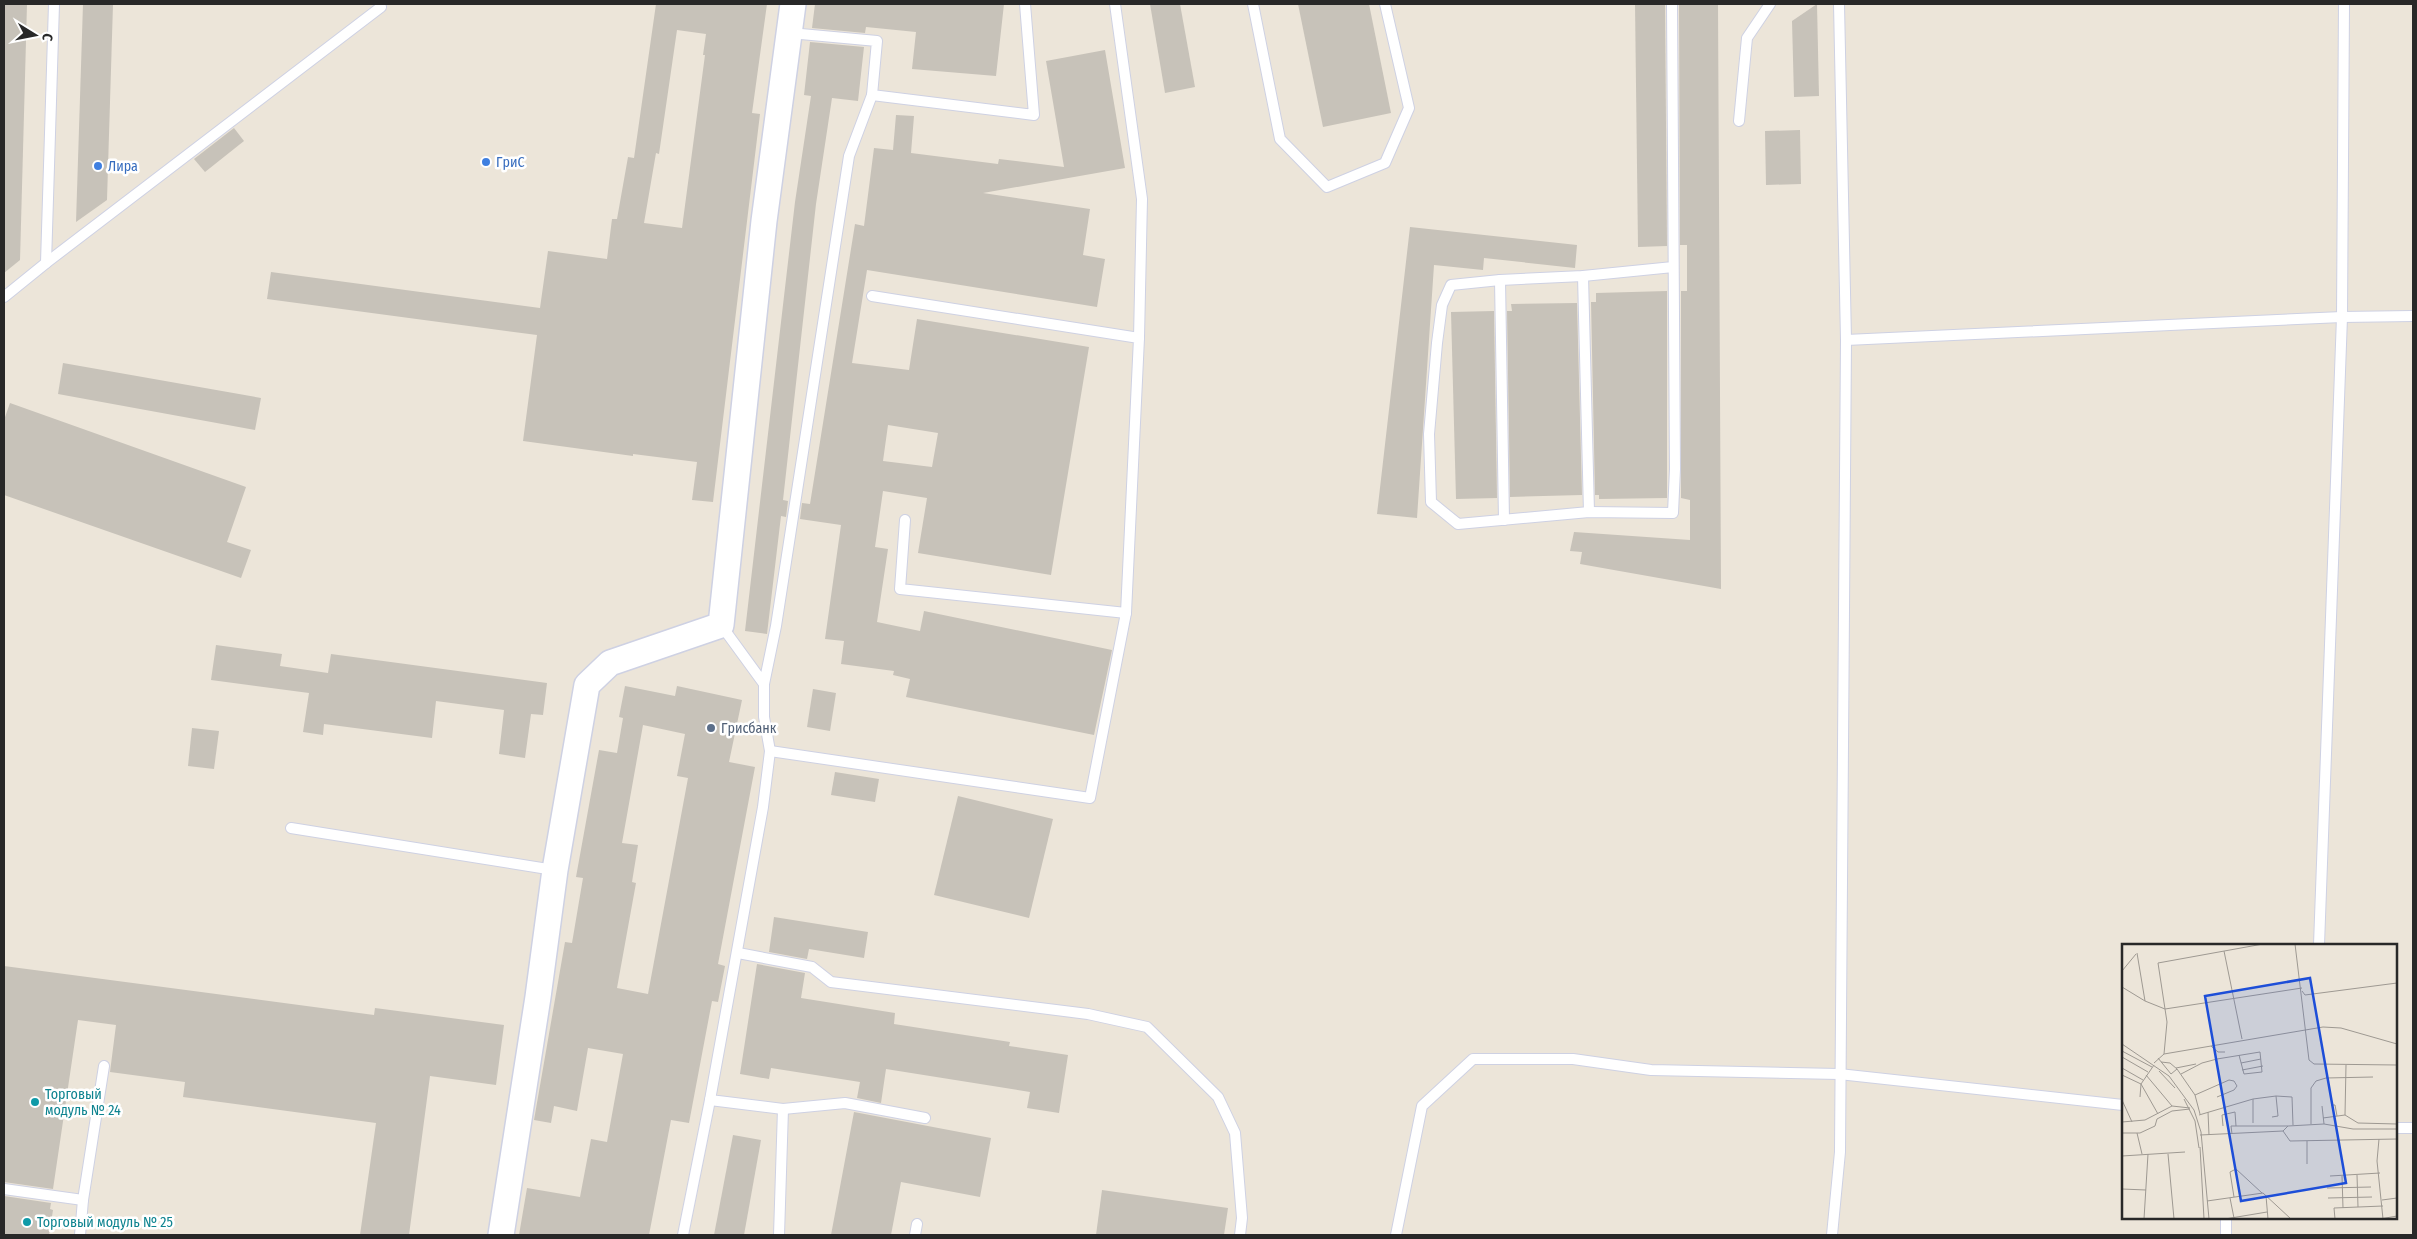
<svg xmlns="http://www.w3.org/2000/svg" width="2417" height="1239" viewBox="0 0 2417 1239" font-family="'Fira Sans Condensed',sans-serif">
	<style>
		.building { fill: #c7c2b9; fill-rule: evenodd }
		.lines { fill: none; stroke-linecap: round; stroke-linejoin: round }
		.service-casing { stroke: #ced1e3; stroke-width: 12 }
		.tertiary-casing { stroke: #ced1e3; stroke-width: 28 }
		.service { stroke: #fff; stroke-width: 10 }
		.tertiary { stroke: #fff; stroke-width: 25 }
		.shop-dot { fill: #3f7fe0; stroke: #fff; stroke-width: 2 }
		.service-dot { fill: #5c6f8a; stroke: #fff; stroke-width: 2 }
		.culture-dot { fill: #0f9aa8; stroke: #fff; stroke-width: 2 }
		.labels { text-anchor: middle; dominant-baseline: central; stroke-width: 5; stroke-linejoin: round; paint-order: stroke }
		.shop-label { font-size: 14px; fill: #366cbe; stroke: #fff; text-anchor: start }
		.service-label { font-size: 14px; fill: #4e5e75; stroke: #fff; text-anchor: start }
		.culture-label { font-size: 14px; fill: #0d838f; stroke: #fff; text-anchor: start }
		.inset-road { fill: none; stroke: #9e9992; stroke-width: 1 }
		.view { fill: #1d4ed8; fill-opacity: 0.15; stroke: #1d4ed8; stroke-width: 2.5 }
		.inset-edge { fill: none; stroke: #282828; stroke-width: 2.5 }
	</style>
	<rect width="100%" height="100%" fill="#ece5d9"/>
	<g class="building">
		<path d="M4 4H27L20 260 4 273Z"/>
		<path d="M83 4H113L107 200 76 222Z"/>
		<path d="M656 4H767L752 113 760 114 713 502 692 500 697 462 633 454V456L523 441 537 335 267 299 271 272 540 308 548 251 607 259 612 219H617L628 157 634 158ZM677 30 706 34 703 55H705L682 228 644 223 656 153 659 154Z"/>
		<path d="M815 4H1004L996 76 912 69 916 32 866 27 865 33 812 28Z"/>
		<path d="M1150 4H1180L1195 87 1165 93Z"/>
		<path d="M1298 4H1369L1391 113 1323 127Z"/>
		<path d="M1635 4H1665L1667 246 1638 247Z"/>
		<path d="M1679 4H1718L1721 589 1580 564 1582 552 1570 551 1574 532 1690 540V500L1681 498V291H1687V245H1680Z"/>
		<path d="M1817 4 1819 96 1794 97 1792 21Z"/>
		<path d="M810 42 864 47 858 101 832 98 816 204 783 500 788 501 786 517 781 516 767 634 745 631 795 202 811 96 804 95Z"/>
		<path d="M1105 50 1125 168 983 193 1090 209 1083 255 1105 259 1097 307 867 270 852 363 909 370 917 319 1089 347 1051 575 918 553 927 498 883 491 875 547 888 549 877 622 920 631 924 611 1112 650 1094 735 906 697 910 679 893 675 894 671 841 664 844 641 825 639 841 525 800 519 802 503 810 504 855 224 864 226 874 148 893 150 896 115 914 116 911 153 998 164 999 159 1064 167 1046 61ZM888 425 938 433 932 467 883 461Z"/>
		<path d="M234 128 244 141 205 172 194 159Z"/>
		<path d="M1800 130 1801 184 1766 185 1765 131Z"/>
		<path d="M1410 227 1577 245 1575 268 1484 258 1483 270 1434 265 1417 518 1377 514Z"/>
		<path d="M1667 291V498L1599 499V495H1595L1591 302H1596V293Z"/>
		<path d="M1577 303 1582 495 1510 497 1507 311H1512L1511 304Z"/>
		<path d="M1494 311 1497 498 1456 499 1451 312Z"/>
		<path d="M63 363 261 398 255 430 58 394Z"/>
		<path d="M10 403 246 487 227 542 251 550 241 578 4 495V420Z"/>
		<path d="M216 645 282 654 280 666 328 673 331 654 547 683 543 715 531 714 525 758 499 754 504 710 436 701 432 738 324 724 323 735 303 732 309 693 211 680Z"/>
		<path d="M625 686 675 696 677 686 742 700 729 762 755 767 718 964 725 966 718 1002 712 1001 689 1123 671 1120 649 1235H519L527 1188 580 1197 591 1139 607 1142 623 1054 588 1048 577 1111 554 1106 551 1123 534 1120 565 942 572 943 583 878 576 877 599 750 617 753 623 718 619 717ZM643 725 685 734 677 776 688 778 648 994 617 988 636 883 632 882 638 845 622 843Z"/>
		<path d="M813 689 836 693 830 731 807 727Z"/>
		<path d="M192 728 219 731 214 769 188 766Z"/>
		<path d="M835 772 879 779 875 802 831 795Z"/>
		<path d="M958 796 1053 819 1029 918 934 895Z"/>
		<path d="M774 917 868 932 864 958 809 949 807 959 769 952Z"/>
		<path d="M757 964 805 973 801 998 895 1013 894 1024 1010 1042 1009 1046 1068 1055 1059 1113 1027 1108 1030 1092 886 1069 881 1103 857 1098 860 1082 771 1068 769 1079 740 1074Z"/>
		<path d="M4 966 374 1015 375 1008 504 1025 496 1085 430 1076 409 1235H360L376 1123 183 1097 185 1082 110 1072 116 1025 78 1020 53 1189 4 1182Z"/>
		<path d="M854 1112 991 1138 980 1197 901 1182 891 1235H831Z"/>
		<path d="M733 1135 761 1140 744 1235H714Z"/>
		<path d="M1102 1190 1228 1208 1224 1235H1096Z"/>
		<path d="M4 1196 51 1203 50 1209 53 1210 49 1235H4Z"/>
	</g>
	<g class="lines">
		<defs>
			<g id="service">
				<path d="M1115 4 1142 199 1139 338"/>
				<path d="M1253 4 1280 139 1327 187 1385 163 1409 108 1385 4"/>
				<path d="M1672 4 1675 469 1673 513 1589 512 1458 524 1431 502 1429 434 1437 343 1442 305 1451 285 1500 280 1583 276 1673 267"/>
				<path d="M790 33 877 41 872 95 1034 115 1025 4"/>
				<path d="M1739 121 1747 38 1770 4"/>
				<path d="M46 263 381 7 380 4"/>
				<path d="M1583 276 1589 512"/>
				<path d="M1500 280 1504 520"/>
				<path d="M872 296 1139 338 1126 613 900 589 905 520"/>
				<path d="M4 297 46 263 54 4"/>
				<path d="M1846 340 2342 317 2413 316"/>
				<path d="M721 625 764 684 776 626 849 156 872 95"/>
				<path d="M764 684V717L770 751 763 807 710 1100 783 1109 845 1103 925 1118"/>
				<path d="M770 751 1090 798 1126 613"/>
				<path d="M291 828 554 870"/>
				<path d="M2319 945 2342 317 2344 4"/>
				<path d="M738 953 812 967 831 982 1088 1014 1147 1027 1218 1097 1235 1133 1242 1218 1240 1235"/>
				<path d="M2396 1128H2413"/>
				<path d="M4 1189 83 1200"/>
				<path d="M80 1235 83 1200 104 1066"/>
				<path d="M683 1235 710 1100"/>
				<path d="M779 1235 783 1109"/>
				<path d="M915 1235 917 1224"/>
				<path d="M1396 1235 1422 1106 1473 1059H1573L1651 1070 1839 1074 2123 1105"/>
				<path d="M1832 1235 1840 1152 1846 340 1839 4"/>
				<path d="M2226 1235V1218"/>
			</g>
			<path id="tertiary" d="M501 1235 538 997 555 870 587 685 610 663 721 625 764 221 793 4"/>
		</defs>
		<use href="#service" class="service-casing"/>
		<use href="#tertiary" class="tertiary-casing"/>
		<use href="#service" class="service"/>
		<use href="#tertiary" class="tertiary"/>
	</g>
	<g class="shop-dot">
		<circle cx="486" cy="162" r="5"/>
		<circle cx="98" cy="166" r="5"/>
	</g>
	<circle class="service-dot" cx="711" cy="728" r="5"/>
	<g class="culture-dot">
		<circle cx="35" cy="1102" r="5"/>
		<circle cx="27" cy="1222" r="5"/>
	</g>
	<g class="labels">
		<g class="shop-label">
			<text x="496" y="162">ГриС</text>
			<text x="108" y="166">Лира</text>
		</g>
		<g class="service-label">
			<text x="721" y="728">Грисбанк</text>
		</g>
		<g class="culture-label">
			<text x="45" y="1094">Торговый<tspan x="45" dy="16">модуль № 24</tspan></text>
			<text x="37" y="1222">Торговый модуль № 25</text>
		</g>
	</g>
	<g transform="translate(2122 944)">
		<rect width="275" height="275" fill="#ece5d9"/>
		<path class="inset-road" d="M173 0 187 116 192 120 275 121M102 7 120 95M0 27 14 10M0 43 23 57 15 9M180 47 183 51 275 39M23 57 43 65 180 44M0 100 47 132 72 166 79 188 87 275M89 102 96 108H103M0 107 30 123M42 110 45 78 36 19 141 0M0 113 26 128M36 114 49 130 55 125 73 151M39 118 48 119 55 125M32 119 42 110 201 83 219 84 275 100M119 119 139 115M0 124 21 136M54 124 74 120M120 126 141 122M37 127 53 144M59 130 80 119 95 115 138 108 140 128 122 130 117 111M0 131 19 140 36 170M24 131 50 162M154 152 170 153 171 181M18 153 19 140 32 121M62 155 73 177 77 204M0 156 10 178M209 161H213L215 172M86 168 87 191M78 170 73 151 107 136 112 137 115 142 112 146 95 153M77 171 131 155M223 171 224 121M201 174 223 171 236 179 275 180M0 178 23 176 50 162 68 164M131 179V155L154 152 156 172 150 173M189 180V144L194 137 204 134 251 133M202 180 231 185H275M101 182 100 171 113 168 114 182H109L110 190M114 182H166L161 187M166 182 202 180 200 162M0 189H18L33 182 35 175 50 167 68 165M15 189 20 210M78 191 161 187 168 197 275 195M257 195 255 217 261 275M185 197V220M78 203 82 275M46 210 52 275M0 212 63 208M235 231 236 263M208 232 258 229M220 232 221 264M205 244 249 243M0 245 24 246M144 252 146 275M112 253 108 228 114 225 140 249M108 254 112 274M206 254 250 253M260 256 275 254M85 257 141 249 169 275M22 275 26 210M103 275 145 268M213 275 212 264 261 262M258 275 275 272"/>
		<path class="view" d="M188 34 224 239 119 257 83 52Z"/>
		<rect width="275" height="275" class="inset-edge"/>
	</g>
	<rect width="2417" height="1239" fill="none" stroke="#282828" stroke-width="10"/>
	<g transform="translate(35 35) rotate(100)" stroke="#ffffff" stroke-width="4" paint-order="stroke">
	<path d="M0-4L9 19L0 12L-9 19Z" fill="#282828"/>
	<text y="-8" font-size="14" font-weight="bold" text-anchor="middle" fill="#282828">С</text>
	</g>
</svg>
